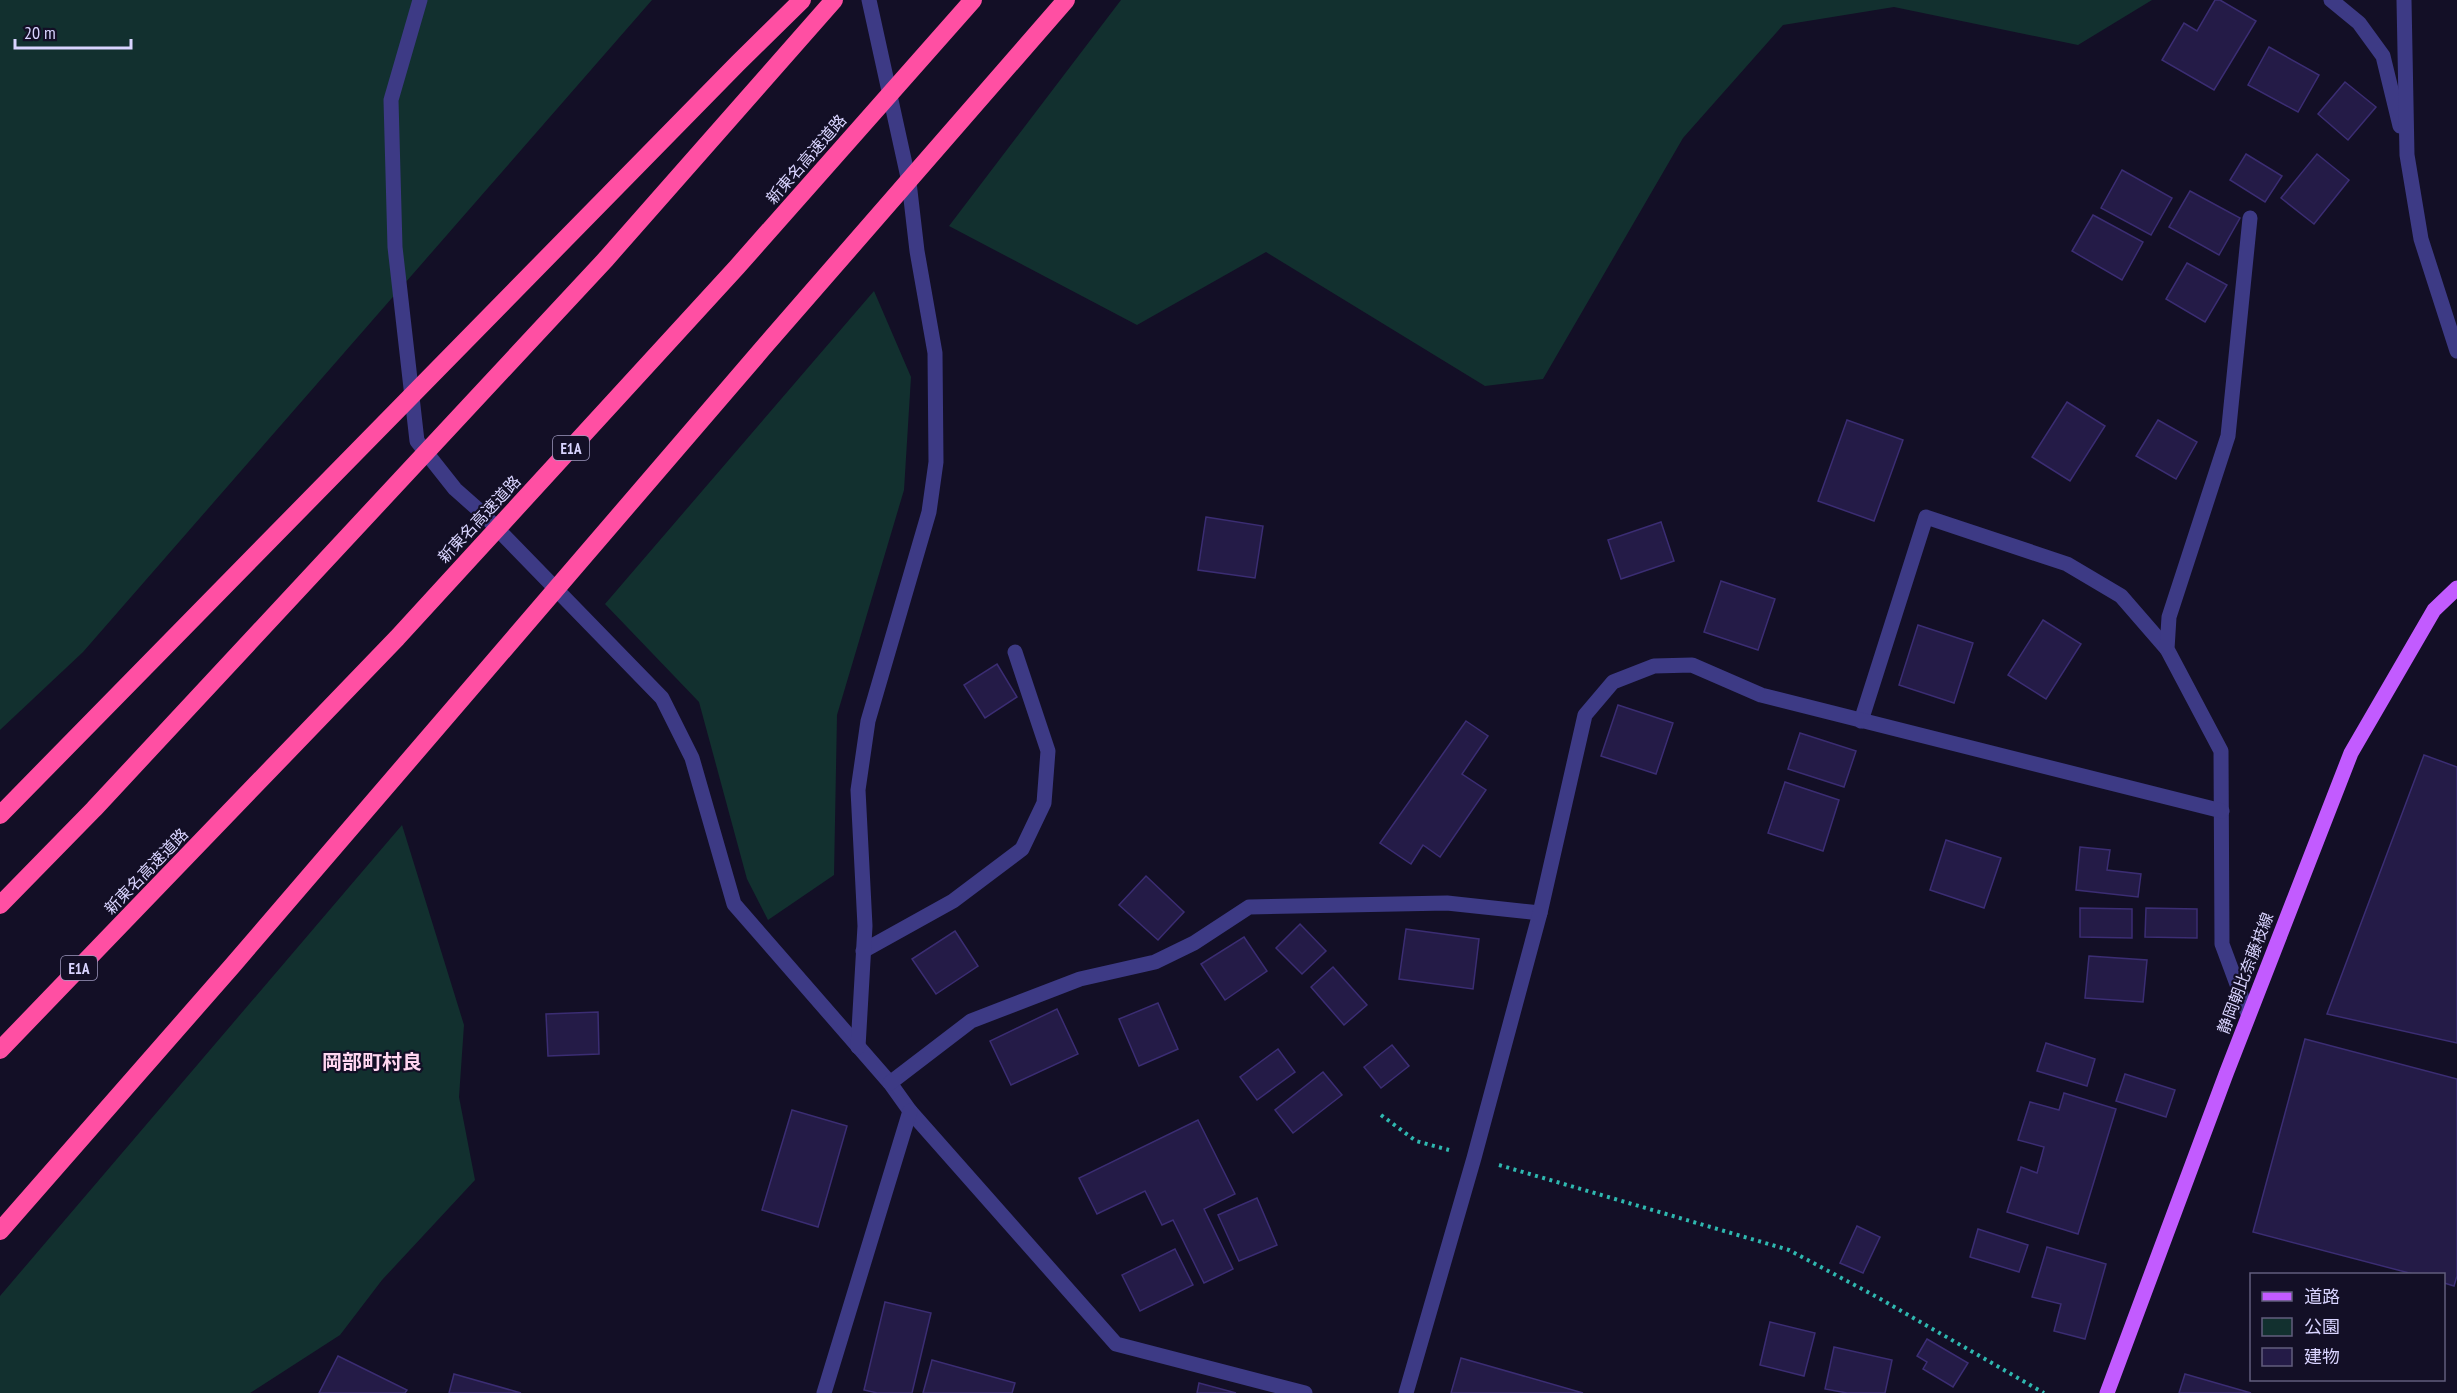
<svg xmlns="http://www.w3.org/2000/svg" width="2457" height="1393" viewBox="0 0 2457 1393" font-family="'PT Sans Narrow','Noto Sans JP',sans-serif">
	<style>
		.green { fill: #12302f }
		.building { fill: #241b47; stroke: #3b2d73; stroke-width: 1.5 }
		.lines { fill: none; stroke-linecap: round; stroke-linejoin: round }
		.path { stroke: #2fb8b0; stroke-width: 4; stroke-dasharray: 3 4.5; stroke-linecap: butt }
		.minor { stroke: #3d3a85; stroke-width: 15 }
		.major { stroke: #c25bff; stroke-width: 15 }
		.highway { stroke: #ff4fa3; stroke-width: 18 }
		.labels { text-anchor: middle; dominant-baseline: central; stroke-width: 4.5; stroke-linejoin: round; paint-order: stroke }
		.shield { fill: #130f26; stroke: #9e99be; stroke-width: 1.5 }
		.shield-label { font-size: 15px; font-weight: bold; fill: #d9d4ff }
		.street-label { font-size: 16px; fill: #d9d4ff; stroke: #130f26 }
		.quarter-label { font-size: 20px; font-weight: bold; fill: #ffd6f0; stroke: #130f26 }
	</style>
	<rect width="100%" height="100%" fill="#130f26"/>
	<g class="green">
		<path d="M0 0H652L83 652 0 730Z"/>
		<path d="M1121 0H2152L2078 45 1894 7 1783 25 1683 138 1543 379 1485 386 1266 252 1137 325 949 226Z"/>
		<path d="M874 291 911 377 904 490 837 715 834 875 768 920 747 879 699 702 605 604Z"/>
		<path d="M402 825 464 1025 459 1097 475 1180 382 1280 340 1335 250 1393H0V1296Z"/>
	</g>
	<g class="building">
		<path d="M2215 0H2220L2256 21 2214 90 2162 60 2184 23 2197 31Z"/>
		<path d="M2269 47 2319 75 2298 112 2248 85Z"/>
		<path d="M2345 82 2376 107 2348 140 2318 114Z"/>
		<path d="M2246 154 2282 176 2265 202 2230 180Z"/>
		<path d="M2317 154 2349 180 2314 224 2281 198Z"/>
		<path d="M2122 170 2172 198 2151 235 2101 208Z"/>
		<path d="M2190 191 2240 218 2219 255 2169 227Z"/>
		<path d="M2093 215 2143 242 2122 280 2072 251Z"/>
		<path d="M2187 263 2227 285 2205 322 2166 299Z"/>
		<path d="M2067 402 2105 426 2070 481 2032 457Z"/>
		<path d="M1847 420 1903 440 1874 521 1818 501Z"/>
		<path d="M2158 420 2197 442 2176 479 2136 456Z"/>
		<path d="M1206 517 1263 526 1255 578 1198 570Z"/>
		<path d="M1661 522 1674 561 1621 579 1608 540Z"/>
		<path d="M1721 581 1775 599 1758 650 1704 632Z"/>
		<path d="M2043 620 2081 644 2046 699 2008 675Z"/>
		<path d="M1918 625 1973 643 1954 703 1899 685Z"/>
		<path d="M997 664 1017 697 985 718 964 685Z"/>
		<path d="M1618 705 1673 723 1656 774 1601 756Z"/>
		<path d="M1466 721 1488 736 1462 774 1486 790 1440 857 1423 845 1411 864 1380 843Z"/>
		<path d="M1800 733 1856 751 1844 787 1788 769Z"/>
		<path d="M2424 755 2457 767V1043L2327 1014Z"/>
		<path d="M1785 782 1839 800 1823 851 1768 833Z"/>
		<path d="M1946 840 2001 858 1984 908 1930 890Z"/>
		<path d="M2080 847 2110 850 2107 870 2141 874 2138 897 2076 890Z"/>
		<path d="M1146 876 1184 912 1158 940 1119 905Z"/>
		<path d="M2080 908 2132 909V938L2080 937Z"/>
		<path d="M2146 908 2197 909V938L2145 937Z"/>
		<path d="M1300 924 1326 951 1302 974 1276 948Z"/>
		<path d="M1406 929 1479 939 1473 989 1399 979Z"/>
		<path d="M955 931 978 966 936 994 912 959Z"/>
		<path d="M1244 937 1267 971 1225 1000 1201 964Z"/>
		<path d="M2089 956 2147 960 2143 1002 2085 998Z"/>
		<path d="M1333 967 1367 1005 1344 1025 1311 987Z"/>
		<path d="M1158 1003 1178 1049 1139 1066 1119 1019Z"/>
		<path d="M1057 1009 1078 1054 1011 1085 990 1041Z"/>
		<path d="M598 1012 599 1054 548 1056 546 1014Z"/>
		<path d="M2305 1039 2457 1079V1276L2454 1286 2444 1283V1274H2413L2253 1232Z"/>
		<path d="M2046 1043 2095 1059 2087 1086 2037 1071Z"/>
		<path d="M1392 1045 1409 1066 1381 1088 1364 1067Z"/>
		<path d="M1278 1049 1295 1072 1257 1100 1240 1077Z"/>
		<path d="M1323 1072 1342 1095 1293 1133 1275 1110Z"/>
		<path d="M2125 1074 2175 1090 2166 1117 2116 1101Z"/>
		<path d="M2064 1093 2116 1109 2078 1234 2007 1212 2021 1167 2037 1173 2044 1147 2018 1140 2030 1102 2059 1110Z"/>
		<path d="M792 1110 847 1126 818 1227 762 1210Z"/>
		<path d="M1198 1120 1235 1194 1204 1209 1233 1269 1204 1283 1173 1220 1162 1225 1145 1191 1097 1214 1079 1178Z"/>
		<path d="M1257 1198 1277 1245 1239 1261 1218 1215Z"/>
		<path d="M1857 1226 1880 1237 1863 1273 1840 1263Z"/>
		<path d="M1978 1229 2028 1245 2019 1272 1970 1257Z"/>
		<path d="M2047 1247 2106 1264 2085 1339 2054 1331 2061 1304 2032 1297Z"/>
		<path d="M1175 1249 1193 1285 1140 1311 1122 1275Z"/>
		<path d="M885 1302 931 1313 912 1393H877L864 1390Z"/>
		<path d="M1770 1322 1815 1333 1804 1376 1760 1365Z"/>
		<path d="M1927 1339 1968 1363 1953 1387 1923 1369 1927 1362 1917 1356Z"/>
		<path d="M1834 1347 1892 1360 1885 1393H1847L1825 1389Z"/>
		<path d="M338 1356 407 1390 405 1393H319Z"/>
		<path d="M1461 1358 1583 1393H1451Z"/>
		<path d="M932 1360 1015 1383 1012 1393H923Z"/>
		<path d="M454 1374 521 1393H449Z"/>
		<path d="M2185 1374 2251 1393H2179Z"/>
		<path d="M1199 1383 1236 1393H1197Z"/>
	</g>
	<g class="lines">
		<g class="path">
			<path d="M1381 1115 1416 1141 1449 1150"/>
			<path d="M1499 1165 1789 1250 1877 1297 2044 1393"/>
		</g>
		<g class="minor">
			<path d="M420 0 391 100 395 247 417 441 455 489 481 512 662 698 692 758 734 904 890 1083 910 1111 1116 1344 1305 1393"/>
			<path d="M2331 0 2359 23 2383 56 2400 126"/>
			<path d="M2404 0 2407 155 2421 239 2457 351"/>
			<path d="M1861 721 1926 517 2067 564 2121 596 2167 649"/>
			<path d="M863 951 953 901 1022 849 1044 803 1048 751 1015 652"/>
			<path d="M2248 1014 2222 944 2221 751 2167 649 2169 617 2228 436 2250 218"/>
			<path d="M858 1047 865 926 858 790 868 721 929 512 936 462 935 353 917 251 909 182 869 0"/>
			<path d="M890 1083 971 1021 1080 979 1155 962 1194 943 1249 907 1447 903 1540 913"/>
			<path d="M824 1393 910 1111"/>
			<path d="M1406 1393 1474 1158 1540 913 1585 715 1613 682 1654 666 1692 665 1761 695 2222 811"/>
		</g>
		<path class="major" d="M2107 1393 2226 1074 2351 753 2434 610 2457 588"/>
		<g class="highway">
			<path d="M0 815 738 63 802 0"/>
			<path d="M0 905 94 809 606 259 834 0"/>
			<path d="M0 1050 397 638 737 267 973 0"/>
			<path d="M0 1231 233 965 763 348 1066 0"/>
		</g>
	</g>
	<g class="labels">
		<g class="shield">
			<rect x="553" y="436" width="36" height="24" rx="4.5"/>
			<rect x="61" y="956" width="36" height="24" rx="4.5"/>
		</g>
		<g class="shield-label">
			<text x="571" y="448">E1A</text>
			<text x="79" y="968">E1A</text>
		</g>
		<g class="street-label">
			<text transform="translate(806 159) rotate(-49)">新東名高速道路</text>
			<text transform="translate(479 519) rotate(-47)">新東名高速道路</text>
			<text transform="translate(146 871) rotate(-46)">新東名高速道路</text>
			<text transform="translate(2245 973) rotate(-69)">静岡朝比奈藤枝線</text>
		</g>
		<g class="quarter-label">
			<text x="372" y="1062">岡部町村良</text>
		</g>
	</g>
	<rect x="2250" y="1273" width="195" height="108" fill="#130f26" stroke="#625e7d" stroke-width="1.5"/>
	<rect x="2262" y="1292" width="30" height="9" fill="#c25bff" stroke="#625e7d" stroke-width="1.5"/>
	<text x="2304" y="1303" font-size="18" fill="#d9d4ff">道路</text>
	<rect x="2262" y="1318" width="30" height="18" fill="#12302f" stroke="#625e7d" stroke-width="1.5"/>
	<text x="2304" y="1333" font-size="18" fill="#d9d4ff">公園</text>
	<rect x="2262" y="1348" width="30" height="18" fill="#241b47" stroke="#625e7d" stroke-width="1.5"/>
	<text x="2304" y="1363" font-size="18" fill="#d9d4ff">建物</text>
	<path d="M15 39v9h116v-9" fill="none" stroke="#d9d4ff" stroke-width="3"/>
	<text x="24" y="39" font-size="18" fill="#d9d4ff" stroke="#130f26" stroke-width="4.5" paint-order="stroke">20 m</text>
</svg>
